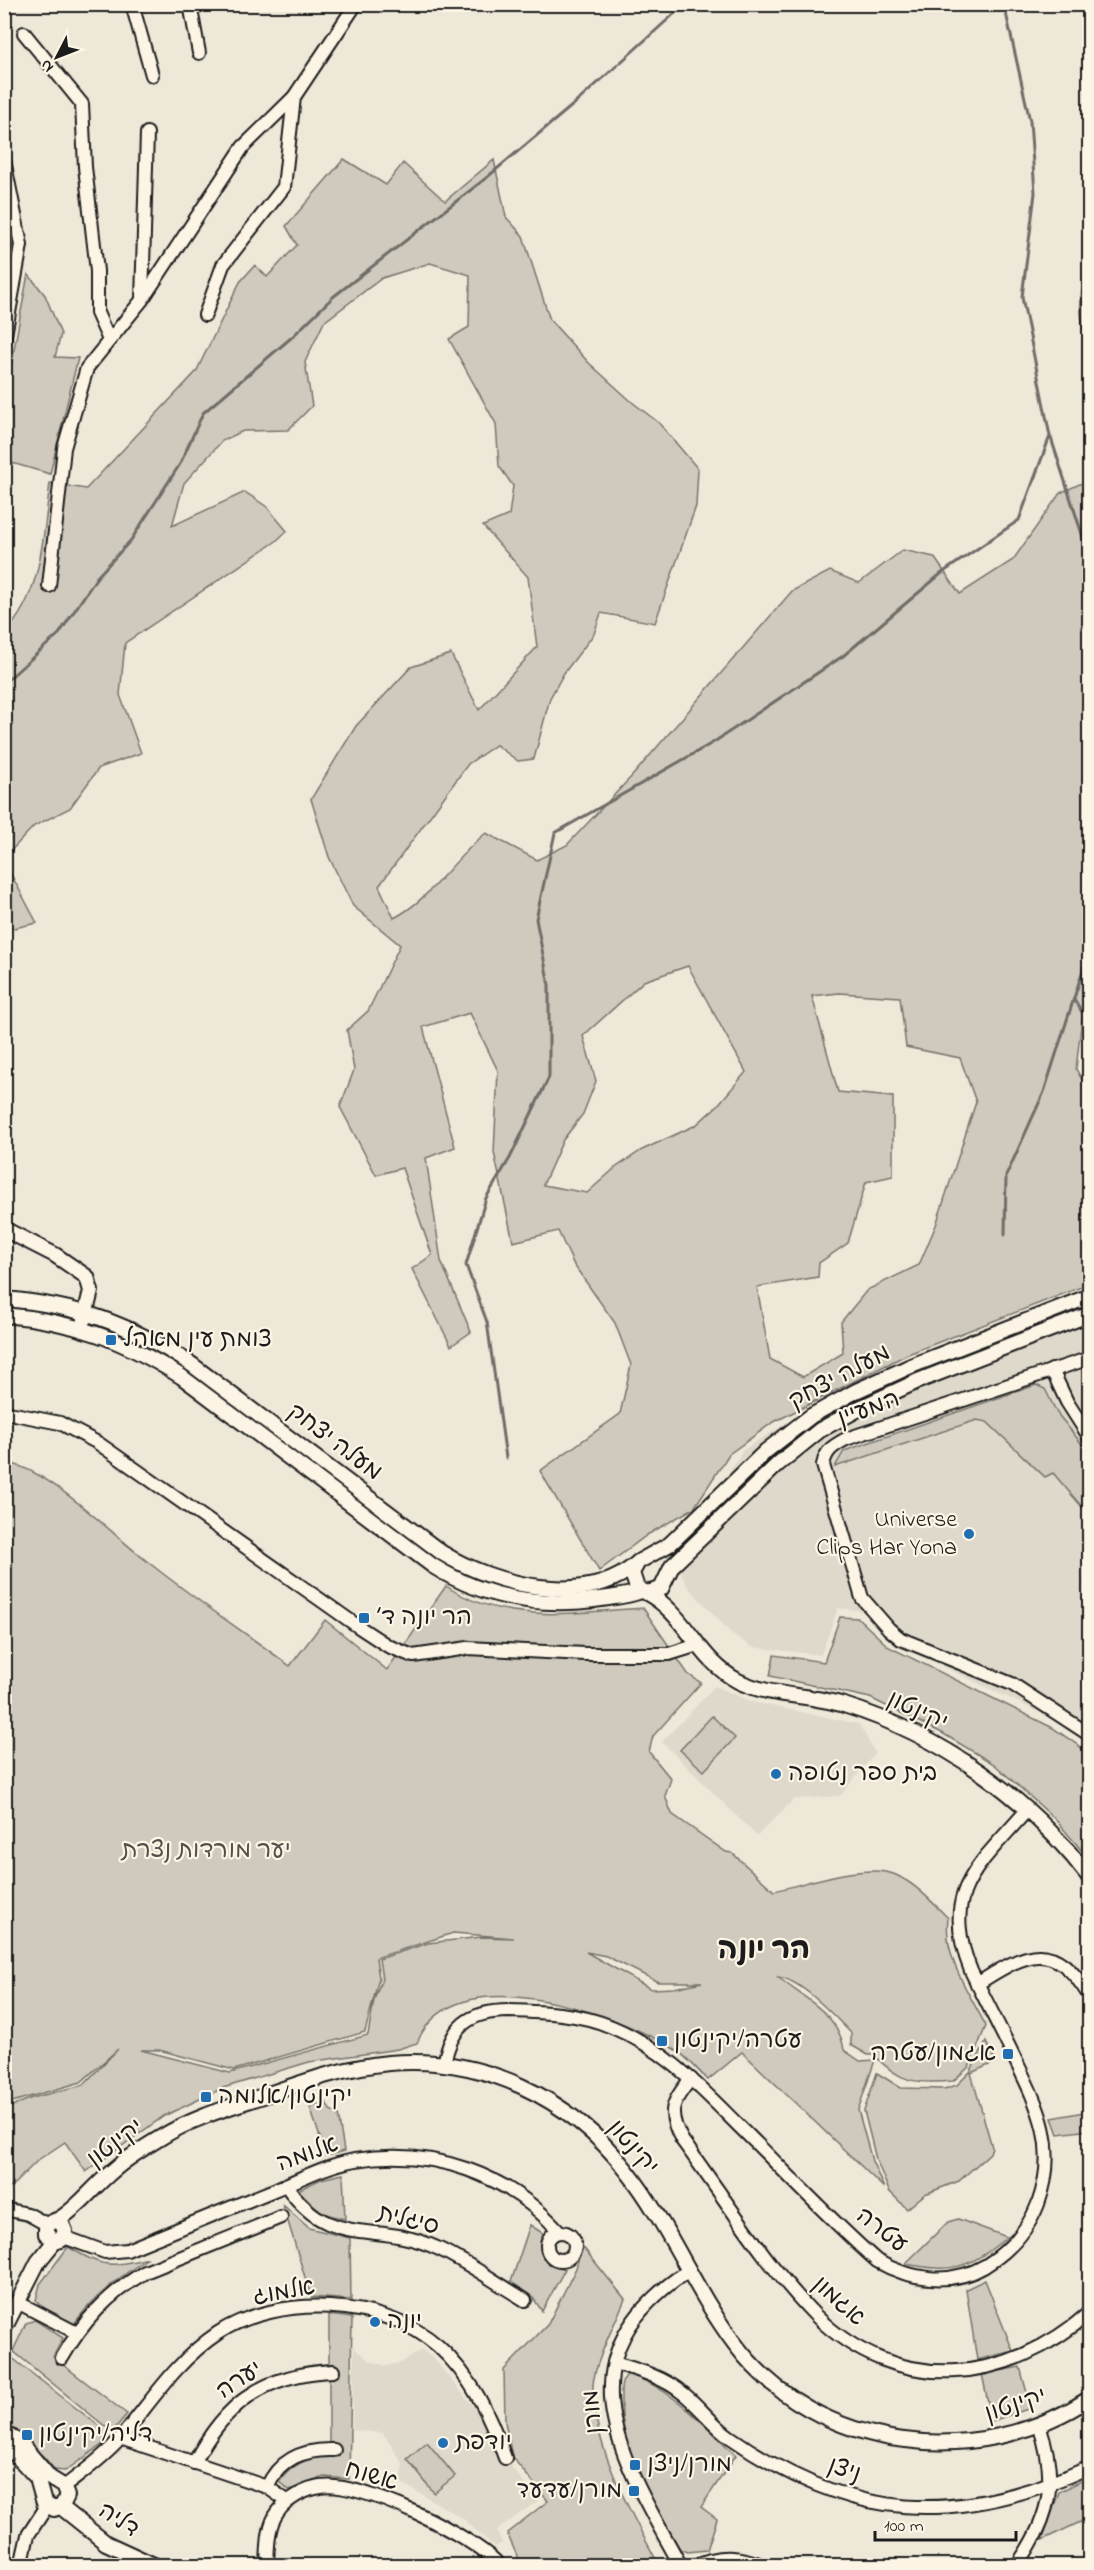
<svg xmlns="http://www.w3.org/2000/svg" width="1094" height="2570" viewBox="0 0 1094 2570" font-family="'Indie Flower','Playpen Sans Hebrew',sans-serif">
	<style>
		.built { fill: #ded9cb }
		.green { fill: #cfcabd; stroke: #76736c; stroke-width: 1.5; fill-rule: evenodd }
		.lines { fill: none; stroke-linecap: round; stroke-linejoin: round }
		.stream { stroke: #6f6c67; stroke-width: 3 }
		.minor-casing { stroke: #1c1c1c; stroke-width: 16 }
		.tertiary-casing { stroke: #1c1c1c; stroke-width: 18 }
		.minor { stroke: #fcf5e5; stroke-width: 12 }
		.tertiary { stroke: #fcf5e5; stroke-width: 14 }
		.poi-dot { fill: #1f6fb2; stroke: #fcf5e5; stroke-width: 2 }
		.labels { text-anchor: middle; dominant-baseline: central; stroke-width: 4.5; stroke-linejoin: round; paint-order: stroke }
		.poi-label { font-size: 24px; fill: #1c1c1c; stroke: #fcf5e5; text-anchor: start }
		.street-label { font-size: 24px; fill: #1c1c1c; stroke: #fcf5e5 }
		.park-label { font-size: 24px; fill: #52504c; stroke: #fcf5e5 }
		.district-label { font-size: 30px; font-weight: bold; fill: #1c1c1c; stroke: #fcf5e5 }
	</style>
	<rect width="100%" height="100%" fill="#eee8d9"/>
	<filter id="ink" filterUnits="userSpaceOnUse"><feTurbulence type="fractalNoise" baseFrequency=".0167" numOctaves="2"/><feDisplacementMap in="SourceGraphic" scale="12" xChannelSelector="R" yChannelSelector="G"/><feConvolveMatrix kernelMatrix="1 2 1 2 8 2 1 2 1" color-interpolation-filters="sRGB"/></filter>
	<g filter="url(#ink)">
		<g class="built">
			<path d="M1089 1290V1742L1055 1720 892 1642 863 1611 838 1608 821 1655 752 1647 732 1634 688 1587 665 1538 703 1513 743 1450 815 1405 936 1351Z"/>
			<path d="M715 1686 752 1702 859 1724 875 1753 840 1796 794 1799 757 1836 662 1742Z"/>
			<path d="M354 2348 369 2360 385 2366 401 2363 422 2350 434 2359 490 2427 501 2454 538 2501 497 2530 502 2543 495 2547 461 2517 400 2482 403 2464 383 2433 352 2430Z"/>
		</g>
		<g class="green">
			<path d="M344 159 386 185 403 163 445 201 494 160 506 217 523 236 550 320 589 363 632 402 659 423 698 469 696 506 655 623 601 613 594 634 564 673 550 698 534 759 518 761 496 745 468 764 379 886 394 918C431 899 453 859 486 833L537 860 567 845 633 775 792 591 830 571 859 583 903 550 934 557 960 594 1013 560 1060 493 1082 483 1089 468 1090 975 1087 974 1076 1069 1089 1092V1284L908 1354 772 1423 729 1454 694 1508 647 1535 599 1571 540 1471 620 1414 631 1365 615 1323 574 1265 558 1231 513 1242 494 1152 498 1071 470 1013 423 1027 455 1147 426 1158 441 1261 471 1332 451 1346 412 1269 432 1255 402 1168 376 1175 340 1107 354 1070 347 1030 368 1011 400 945 353 906 329 857 311 799 356 726 411 667 451 654 479 710 537 647 528 577 483 526 509 515 513 486 499 466 496 424 449 339 469 327 470 275 430 263 382 278 324 322 305 362 312 406 288 430 243 431 222 441 184 483 172 526 245 492 267 507 287 531 275 542 125 643 120 695 141 753 99 768 70 808 34 826 5 857V633C43 593 43 535 50 483L86 489 196 372 240 282 255 265 267 277 297 245 286 226ZM688 966 746 1072 717 1106 696 1125 642 1150 615 1168 587 1193 543 1185 563 1140 583 1114 596 1081 583 1036 644 981ZM839 993 900 997 906 1047 960 1058 976 1102 936 1225 919 1265 867 1290 841 1322 843 1353 803 1377 770 1359 757 1287 818 1277 819 1263 848 1243 866 1182 893 1176V1097L838 1092 812 996Z"/>
			<path d="M1089 263V358C1081 318 1075 302 1089 263Z"/>
			<path d="M28 274 45 295 61 334 55 357 78 358 50 474 5 461V398Z"/>
			<path d="M5 863 37 923 5 930Z"/>
			<path d="M1088 980 1090 981 1089 1080 1083 1069Z"/>
			<path d="M1036 1385 1045 1389 1057 1413 1089 1453V1515L1053 1473 1045 1477 987 1422 977 1420 835 1467 844 1451Z"/>
			<path d="M5 1463C44 1465 111 1533 143 1558 190 1596 241 1630 290 1666L325 1620 387 1670 446 1586C505 1626 576 1612 643 1608L688 1674 701 1683 653 1736 649 1752 671 1779 665 1796 672 1814 726 1852 732 1853 774 1891C805 1884 869 1861 898 1876 917 1885 933 1903 948 1918 943 1957 969 1993 986 2026L969 2067 953 2081C916 2084 900 2083 874 2055H868L851 2045V2033C834 2016 802 1980 778 1977 804 1999 839 2013 844 2050L860 2061 875 2060 858 2110 872 2161 884 2188 742 2052 708 2080C697 2070 687 2056 674 2049 617 2014 452 1954 417 2043L398 2049 309 2062 223 2088 164 2116 86 2172 65 2142 38 2160 4 2194 5 2109 32 2098 83 2085 118 2049 81 2082 5 2104ZM453 1933 514 1938 482 1937 428 1943 379 1959 382 1979 374 2000 368 2035 230 2073 141 2050H159L234 2070 365 2032 379 1978 376 1958ZM586 1952 606 1956 658 1982H702L674 1988 651 1989Z"/>
			<path d="M840 1617 858 1618 889 1647 1053 1728 1089 1753V1859L1055 1819 994 1764 942 1733 870 1698 770 1676 774 1655 824 1662Z"/>
			<path d="M712 1716 735 1738 704 1771 680 1750Z"/>
			<path d="M986 2042 996 2062 971 2073 992 2147 990 2153 959 2181 925 2194 907 2209 889 2191 876 2159 864 2111 877 2073 901 2088 944 2089 957 2085 970 2072Z"/>
			<path d="M326 2102 330 2110 338 2114 344 2151 326 2156 310 2107Z"/>
			<path d="M1089 2111V2130L1058 2134 1052 2118Z"/>
			<path d="M343 2174 345 2219 322 2213 298 2190 321 2179Z"/>
			<path d="M283 2205 309 2228 350 2238 351 2300 311 2297Z"/>
			<path d="M958 2219 1007 2237C968 2269 955 2273 905 2264L948 2222Z"/>
			<path d="M530 2225 544 2234C535 2254 545 2264 565 2269L542 2311 531 2295 511 2282Z"/>
			<path d="M582 2246 625 2299C617 2319 594 2364 593 2385 592 2445 631 2514 659 2565H521L507 2533 548 2501 512 2457 505 2422 504 2370 548 2324 576 2268Z"/>
			<path d="M68 2247C104 2267 107 2268 148 2258 117 2279 96 2294 73 2325L41 2306 36 2300 40 2284Z"/>
			<path d="M985 2280 1013 2351 977 2360 966 2289Z"/>
			<path d="M329 2315 352 2318 349 2479 324 2477 289 2490 279 2482C292 2464 307 2458 329 2455Z"/>
			<path d="M35 2320 63 2338 53 2357 127 2414 112 2432 13 2351 26 2323Z"/>
			<path d="M11 2357 104 2430 103 2444 65 2471 55 2470 44 2457 5 2421 4 2366Z"/>
			<path d="M1020 2367 1031 2408 992 2421 982 2374Z"/>
			<path d="M628 2374C672 2388 703 2424 736 2455L701 2507 717 2519 707 2550 687 2552 680 2549C653 2502 621 2455 621 2399 621 2389 620 2381 628 2374Z"/>
			<path d="M427 2442 455 2476 434 2493 407 2459Z"/>
			<path d="M1087 2478 1089 2485V2518L1042 2540 1059 2492Z"/>
		</g>
		<g class="lines">
			<g class="stream">
				<path d="M1051 438 1090 559"/>
				<path d="M4 683 59 634 97 577 131 540 180 464 203 413 292 337 333 297 485 179 580 99 685 4"/>
				<path d="M1074 999 1090 1025"/>
				<path d="M1005 1235 1006 1176 1044 1092 1090 948"/>
				<path d="M506 1458 487 1322 466 1265 486 1198 510 1158 549 1077V985L536 919 555 833 714 742 843 656 942 573 1019 520 1050 436 1022 297 1035 193 1030 121 1004 4"/>
			</g>
			<defs>
				<g id="minor">
					<path d="M132 4 152 75"/>
					<path d="M190 4 199 53"/>
					<path d="M24 33 82 104 85 167 97 271V313L109 340"/>
					<path d="M4 160 21 245 4 341"/>
					<path d="M142 299 147 133"/>
					<path d="M205 315 223 265 284 187 294 97 356 4"/>
					<path d="M49 586 64 448 87 368 142 300 243 147 294 97"/>
					<path d="M1090 1358 846 1439C833 1446 826 1450 823 1465L862 1598 889 1629 901 1639 1012 1684 1090 1735"/>
					<path d="M1052 1370 1067 1402 1090 1438"/>
					<path d="M4 1412 60 1423 98 1443 359 1627 388 1646 413 1656 468 1648 585 1654H669L698 1645"/>
					<path d="M977 1984C1027 1952 1054 1937 1090 1997"/>
					<path d="M444 2064C451 2026 469 2011 509 2011 544 2012 580 2013 612 2027 663 2048 699 2086 737 2124 783 2169 828 2218 877 2261 910 2280 951 2286 985 2266 1009 2251 1028 2230 1038 2204 1059 2147 1039 2108 1014 2057 1000 2028 985 1999 971 1971 939 1891 978 1867 1027 1810"/>
					<path d="M691 2079C671 2102 667 2113 682 2140 724 2197 766 2265 815 2315 897 2396 1008 2385 1090 2312"/>
					<path d="M286 2185C330 2251 375 2219 437 2248 468 2262 496 2283 525 2300"/>
					<path d="M4 2209 28 2214 48 2225"/>
					<circle cx="561" cy="2246" r="14"/>
					<path d="M64 2237 105 2252 127 2250C176 2230 225 2210 274 2190 300 2179 327 2165 355 2160 433 2147 508 2174 560 2232"/>
					<path d="M17 2302 77 2333"/>
					<path d="M62 2358C83 2321 108 2294 145 2272L281 2217"/>
					<path d="M614 2363C639 2370 663 2377 684 2394 700 2407 713 2425 730 2437 852 2522 956 2527 1090 2467"/>
					<path d="M120 2438 267 2487 287 2501"/>
					<path d="M194 2463C225 2403 264 2374 333 2371"/>
					<path d="M64 2487C83 2472 103 2458 119 2440 151 2402 176 2361 218 2333 278 2294 384 2298 438 2346 472 2377 490 2415 505 2458"/>
					<path d="M267 2487C280 2458 304 2449 334 2450"/>
					<path d="M1018 2564C1051 2516 1058 2481 1039 2424"/>
					<path d="M21 2566 28 2535 47 2506"/>
					<path d="M267 2566C268 2548 267 2526 278 2512 287 2499 305 2489 321 2487 360 2480 474 2536 500 2566"/>
					<path d="M681 2566C620 2456 556 2358 689 2270"/>
					<path d="M695 2566C718 2554 740 2556 764 2566"/>
				</g>
				<g id="tertiary">
					<path d="M4 1229 55 1255 87 1277 91 1291 84 1319"/>
					<path d="M1090 1296 911 1366 856 1391 811 1416 766 1451 670 1544 638 1562 632 1573 637 1588 647 1593 661 1589 672 1566 778 1464 820 1430 864 1406 918 1381 1090 1314"/>
					<path d="M4 1299C78 1305 130 1324 191 1364L442 1553C494 1585 586 1608 636 1564"/>
					<path d="M4 1315C74 1321 124 1340 182 1377L433 1566C485 1599 540 1608 601 1599 614 1597 629 1596 641 1591"/>
					<path d="M647 1593C686 1614 698 1660 738 1681 770 1697 809 1694 844 1705 941 1735 1029 1797 1090 1878"/>
					<path d="M56 2221 62 2224 65 2231 61 2240 55 2241 46 2234C46 2229 45 2226 50 2223 53 2221 58 2220 61 2218 79 2206 92 2189 108 2175 124 2160 142 2149 160 2138 192 2118 230 2107 266 2095 306 2081 346 2067 389 2063 482 2055 570 2097 627 2171 669 2224 694 2290 735 2344 816 2453 979 2472 1090 2398"/>
					<path d="M4 2329 38 2262 55 2241"/>
					<path d="M4 2431 22 2445 50 2478 63 2486 67 2496 62 2506 54 2509 44 2503 37 2478 4 2442"/>
					<path d="M61 2507 106 2543 156 2566"/>
				</g>
			</defs>
			<use href="#minor" class="minor-casing"/>
			<use href="#tertiary" class="tertiary-casing"/>
			<use href="#minor" class="minor"/>
			<use href="#tertiary" class="tertiary"/>
		</g>
	</g>
	<g class="poi-dot">
		<rect x="105" y="1334" width="12" height="12" rx="3"/>
		<circle cx="969" cy="1534" r="6"/>
		<rect x="358" y="1612" width="12" height="12" rx="3"/>
		<circle cx="776" cy="1774" r="6"/>
		<rect x="656" y="2035" width="12" height="12" rx="3"/>
		<rect x="1002" y="2048" width="12" height="12" rx="3"/>
		<rect x="200" y="2091" width="12" height="12" rx="3"/>
		<circle cx="375" cy="2322" r="6"/>
		<rect x="21" y="2429" width="12" height="12" rx="3"/>
		<circle cx="443" cy="2443" r="6"/>
		<rect x="629" y="2459" width="12" height="12" rx="3"/>
		<rect x="628" y="2485" width="12" height="12" rx="3"/>
	</g>
	<g class="labels">
		<g class="poi-label">
			<text x="123" y="1340">צומת עין מאהל</text>
			<text x="957" y="1520" text-anchor="end">Universe<tspan x="957" dy="28">Clips Har Yona</tspan></text>
			<text x="376" y="1618">הר יונה ד׳</text>
			<text x="788" y="1774">בית ספר נטופה</text>
			<text x="674" y="2041">עטרה/יקינטון</text>
			<text x="996" y="2054" text-anchor="end">אגמון/עטרה</text>
			<text x="218" y="2097">יקינטון/אלומה</text>
			<text x="387" y="2322">יונה</text>
			<text x="39" y="2435">דליה/יקינטון</text>
			<text x="455" y="2443">יודפת</text>
			<text x="647" y="2465">מורן/ניצן</text>
			<text x="622" y="2491" text-anchor="end">מורן/עדעד</text>
		</g>
		<g class="street-label">
			<text transform="translate(840 1378) rotate(-28)">מעלה יצחק</text>
			<text transform="translate(869 1410) rotate(-20)">המעיין</text>
			<text transform="translate(334 1443) rotate(37)">מעלה יצחק</text>
			<text transform="translate(917 1712) rotate(25)">יקינטון</text>
			<text transform="translate(116 2144) rotate(-37)">יקינטון</text>
			<text transform="translate(632 2148) rotate(49)">יקינטון</text>
			<text transform="translate(308 2155) rotate(-20)">אלומה</text>
			<text transform="translate(408 2221) rotate(14)">סיגלית</text>
			<text transform="translate(881 2231) rotate(38)">עטרה</text>
			<text transform="translate(284 2293) rotate(-10)">אלמוג</text>
			<text transform="translate(838 2302) rotate(42)">אגמון</text>
			<text transform="translate(240 2381) rotate(-33)">יערה</text>
			<text transform="translate(1016 2406) rotate(-18)">יקינטון</text>
			<text transform="translate(594 2412) rotate(-96)">מורן</text>
			<text transform="translate(844 2471) rotate(19)">ניצן</text>
			<text transform="translate(371 2477) rotate(16)">אשוח</text>
			<text transform="translate(118 2521) rotate(33)">דליה</text>
		</g>
		<g class="park-label">
			<text x="206" y="1851">יער מורדות נצרת</text>
		</g>
		<g class="district-label">
			<text x="764" y="1951">הר יונה</text>
		</g>
	</g>
	<rect width="1094" height="2570" fill="none" stroke="#fcf5e5" stroke-width="24"/>
	<rect x="12" y="12" width="1070" height="2546" fill="none" stroke="#1c1c1c" stroke-width="2" filter="url(#ink)"/>
	<g transform="translate(57 57) rotate(228)" stroke="#fcf5e5" stroke-width="4.5" paint-order="stroke">
	<path d="M0-4.5L10 22L0 15L-10 22Z" fill="#1c1c1c"/>
	<text y="-9" font-size="16" font-weight="bold" text-anchor="middle" fill="#1c1c1c">N</text>
	</g>
	<path d="M875 2531v9h141v-9" fill="none" stroke="#1c1c1c" stroke-width="3"/>
	<text x="884" y="2531" font-size="18" fill="#1c1c1c" stroke="#fcf5e5" stroke-width="4.5" paint-order="stroke">100 m</text>
</svg>
